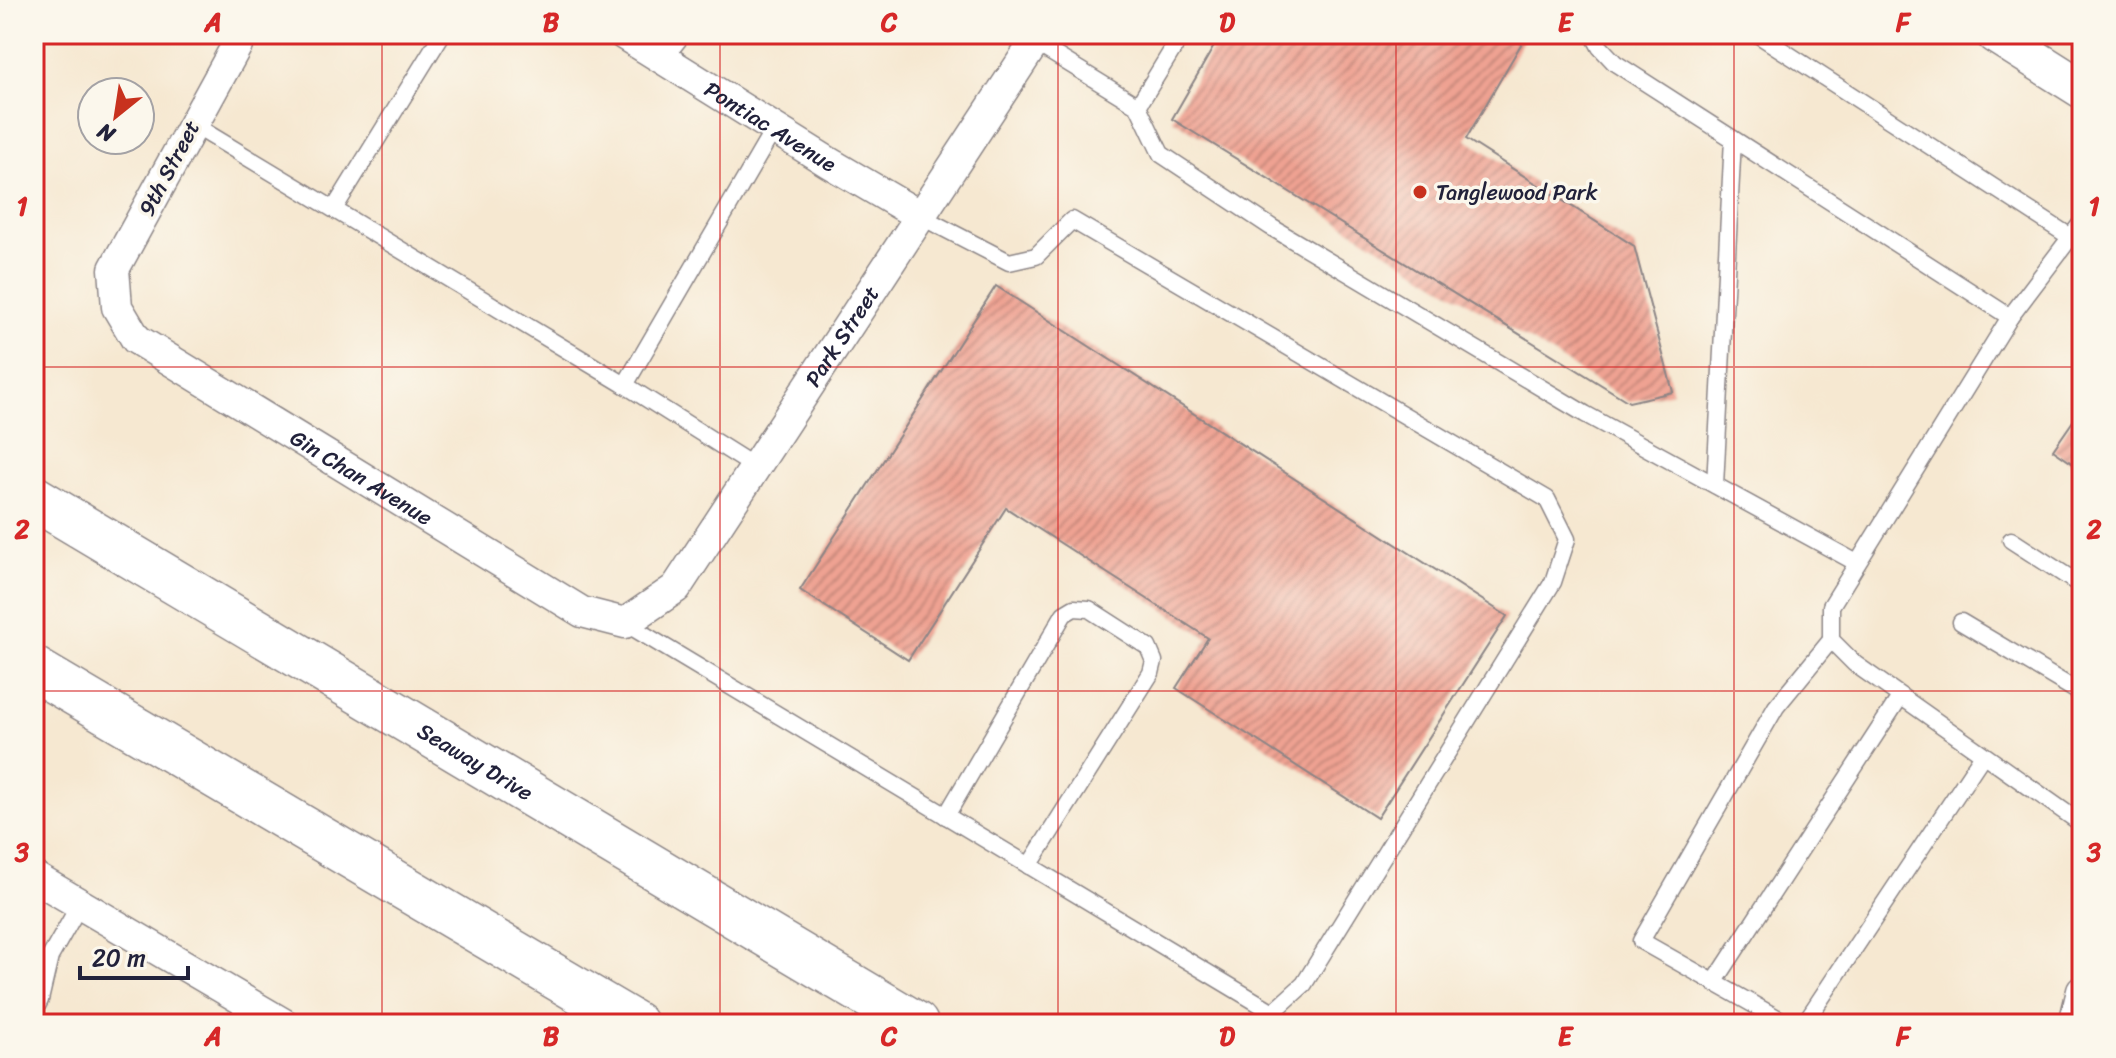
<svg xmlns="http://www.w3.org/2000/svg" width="2116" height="1058" viewBox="0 0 2116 1058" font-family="Sriracha,sans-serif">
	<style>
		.building { fill: url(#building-hatch) }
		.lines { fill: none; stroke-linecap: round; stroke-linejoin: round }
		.service-casing { stroke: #8c8586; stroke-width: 19 }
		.minor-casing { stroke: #8c8586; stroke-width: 33 }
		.tertiary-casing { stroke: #8c8586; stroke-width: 41 }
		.trunk-casing { stroke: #8c8586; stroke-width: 47 }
		.service { stroke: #fff; stroke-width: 16 }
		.minor { stroke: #fff; stroke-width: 30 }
		.tertiary { stroke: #fff; stroke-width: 38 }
		.trunk { stroke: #fff; stroke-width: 44 }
		.grid { fill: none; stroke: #d62828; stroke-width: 2; stroke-opacity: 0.55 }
		.poi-dot { fill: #c8321e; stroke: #fbf7ec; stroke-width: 3 }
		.labels { text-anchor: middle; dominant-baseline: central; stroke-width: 7; stroke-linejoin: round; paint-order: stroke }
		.street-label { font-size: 22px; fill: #22223b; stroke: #fbf7ec }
		.poi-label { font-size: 22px; fill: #22223b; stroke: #fbf7ec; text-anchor: start }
		.neatline { fill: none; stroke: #d62828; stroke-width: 3 }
		.grid-label { font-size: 26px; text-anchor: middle; font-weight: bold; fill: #d62828 }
	</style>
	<defs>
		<pattern id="building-hatch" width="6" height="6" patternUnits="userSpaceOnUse" patternTransform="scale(2)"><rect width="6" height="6" fill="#efa292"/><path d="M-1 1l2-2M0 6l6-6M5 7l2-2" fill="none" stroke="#c18478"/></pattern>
	</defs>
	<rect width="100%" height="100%" fill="#fbf7ec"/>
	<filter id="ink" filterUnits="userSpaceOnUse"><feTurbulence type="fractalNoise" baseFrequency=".0125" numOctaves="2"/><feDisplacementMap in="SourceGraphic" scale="16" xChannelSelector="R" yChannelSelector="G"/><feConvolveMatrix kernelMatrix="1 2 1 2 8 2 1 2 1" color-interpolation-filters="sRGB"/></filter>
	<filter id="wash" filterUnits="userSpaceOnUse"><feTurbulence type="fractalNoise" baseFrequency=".006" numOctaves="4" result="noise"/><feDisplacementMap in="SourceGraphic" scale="32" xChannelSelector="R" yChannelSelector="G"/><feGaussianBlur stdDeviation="1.8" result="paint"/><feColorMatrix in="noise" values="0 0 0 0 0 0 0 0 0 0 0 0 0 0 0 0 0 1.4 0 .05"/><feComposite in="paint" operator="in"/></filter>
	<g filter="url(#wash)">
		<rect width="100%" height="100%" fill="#f6e8d1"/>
		<g id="blocks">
			<g class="building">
				<path d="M1221 34H1527L1466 139 1634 246 1673 392 1629 402 1172 119Z"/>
				<path d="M996 286 1507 616 1377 818 1176 688 1208 638 1006 508 908 660 800 590Z"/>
				<path d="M2082 408V470L2053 450Z"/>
			</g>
		</g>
	</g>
	<g filter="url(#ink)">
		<use href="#blocks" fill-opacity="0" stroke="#8c8586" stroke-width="2"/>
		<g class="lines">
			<defs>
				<g id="service">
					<path d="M1021 34 1138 106 1161 154 1271 227 1585 414 1857 563"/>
					<path d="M1593 34 1600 47 1615 63 2010 317"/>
					<path d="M1757 34 2072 238"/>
					<path d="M2029 55 2044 34"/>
					<path d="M663 59 683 34"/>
					<path d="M1138 106 1182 34"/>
					<path d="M192 124 625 385"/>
					<path d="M334 209 442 34"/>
					<path d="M2082 222 2010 317 1831 606V640L1855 664 2082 824"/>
					<path d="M755 467 625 385 774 129"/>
					<path d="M1715 485 1733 139"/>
					<path d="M2011 540 2082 586"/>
					<path d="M1961 622 2082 694"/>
					<path d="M625 623 1273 1012 1304 984 1553 582 1567 539 1547 499 1072 220 1036 256 1009 262 920 216"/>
					<path d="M946 816 1064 614 1074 608 1089 609 1148 647 1154 661 1151 673 1029 866"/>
					<path d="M1714 983 1900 697"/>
					<path d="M34 1012 40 1000 50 957 80 904"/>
					<path d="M1788 1024 1641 941 1776 707 1831 640"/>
					<path d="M1804 1024 1983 755"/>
				</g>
				<g id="minor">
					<path id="s1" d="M243 34 114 269 117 307 136 339 582 612 625 623 676 588 1040 34"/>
					<path id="s2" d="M623 34 828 162 920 216"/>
					<path d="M34 877 284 1024"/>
					<path d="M2074 1024 2082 991"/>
				</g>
				<path id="tertiary" d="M1995 34 2082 89"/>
				<g id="trunk">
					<path id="s3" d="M34 498 916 1024"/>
					<path d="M34 669 635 1024"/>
				</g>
			</defs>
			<use href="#service" class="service-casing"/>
			<use href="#minor" class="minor-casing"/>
			<use href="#tertiary" class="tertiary-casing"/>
			<use href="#trunk" class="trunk-casing"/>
			<use href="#service" class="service"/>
			<use href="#minor" class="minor"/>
			<use href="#tertiary" class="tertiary"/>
			<use href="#trunk" class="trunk"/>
		</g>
	</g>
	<path class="grid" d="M382 34V1024M720 34V1024M1058 34V1024M1396 34V1024M1734 34V1024M34 367H2082M34 691H2082"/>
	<circle class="poi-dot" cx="1420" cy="192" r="8"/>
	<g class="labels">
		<g class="street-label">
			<text stroke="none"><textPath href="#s2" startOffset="174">Pontiac Avenue</textPath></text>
			<text transform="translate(169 168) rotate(-62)">9th Street</text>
			<text stroke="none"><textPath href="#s1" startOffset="1274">Park Street</textPath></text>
			<text stroke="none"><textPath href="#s1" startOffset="608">Gin Chan Avenue</textPath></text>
			<text stroke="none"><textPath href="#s3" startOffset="514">Seaway Drive</textPath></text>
		</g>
		<g class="poi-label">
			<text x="1436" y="192">Tanglewood Park</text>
		</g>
	</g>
	<rect width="2116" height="1058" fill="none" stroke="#fbf7ec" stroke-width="88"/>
	<g transform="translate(116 116) rotate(210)"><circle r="38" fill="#fbf7ec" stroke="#a4a2a5" stroke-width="2"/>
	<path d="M0-6L14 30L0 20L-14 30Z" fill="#c8321e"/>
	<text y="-12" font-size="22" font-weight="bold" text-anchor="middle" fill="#22223b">N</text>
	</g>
	<path d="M80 966v12h108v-12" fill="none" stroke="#22223b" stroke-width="4"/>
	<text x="92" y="966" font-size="24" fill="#22223b" stroke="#fbf7ec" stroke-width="6" paint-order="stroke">20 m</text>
	<rect x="44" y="44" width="2028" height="970" class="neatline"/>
	<g class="grid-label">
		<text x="213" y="31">A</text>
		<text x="551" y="31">B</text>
		<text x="889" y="31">C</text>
		<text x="1227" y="31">D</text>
		<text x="1565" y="31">E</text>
		<text x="1903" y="31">F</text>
		<text x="22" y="215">1</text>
		<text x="2094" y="215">1</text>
		<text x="22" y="538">2</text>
		<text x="2094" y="538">2</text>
		<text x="22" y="861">3</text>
		<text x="2094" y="861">3</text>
		<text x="213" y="1045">A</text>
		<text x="551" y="1045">B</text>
		<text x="889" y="1045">C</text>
		<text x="1227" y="1045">D</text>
		<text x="1565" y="1045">E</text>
		<text x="1903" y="1045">F</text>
	</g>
</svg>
